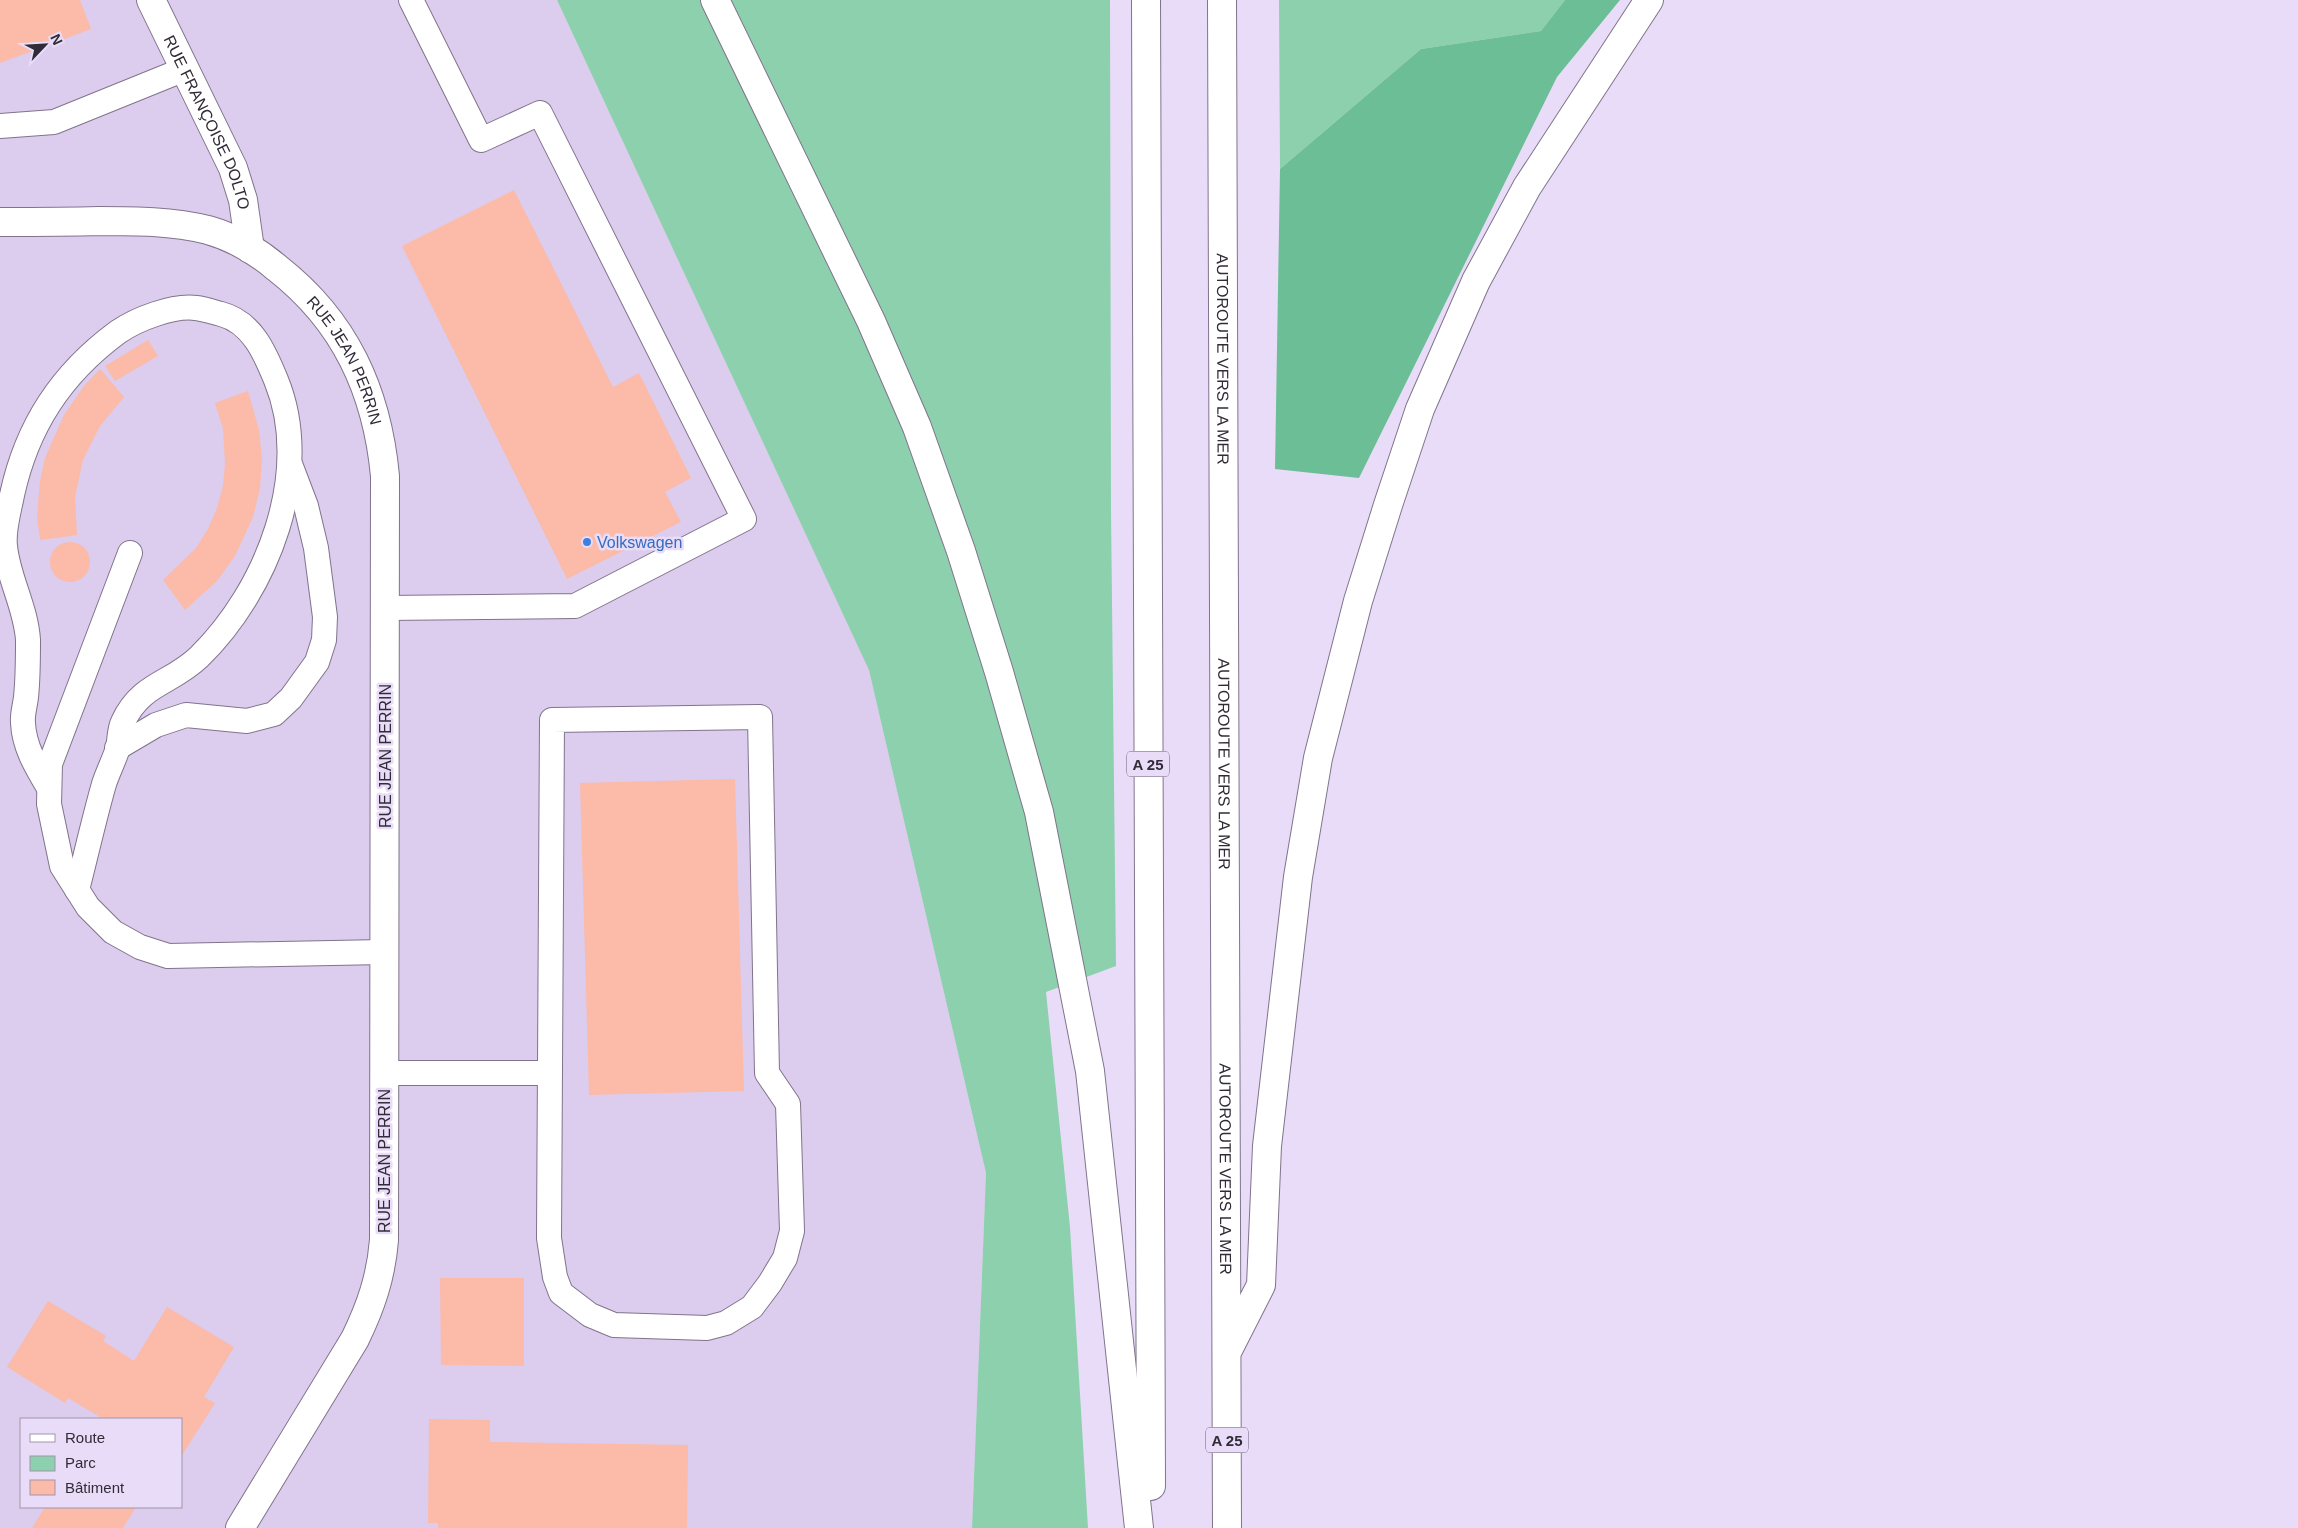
<svg xmlns="http://www.w3.org/2000/svg" width="2298" height="1528" viewBox="0 0 2298 1528" font-family="Arial,sans-serif">
	<style>
		.built { fill: #dccced; fill-rule: evenodd }
		.green { fill: #8cd0ad }
		.forest { fill: #6bbe96 }
		.building { fill: #fcbaa8 }
		.lines { fill: none; stroke-linecap: round; stroke-linejoin: round }
		.lane-casing { stroke: #80748c; stroke-width: 26 }
		.street-casing { stroke: #80748c; stroke-width: 30 }
		.highway-casing { stroke: #80748c; stroke-width: 30 }
		.lane { stroke: #fff; stroke-width: 24 }
		.street { stroke: #fff; stroke-width: 28 }
		.highway { stroke: #fff; stroke-width: 28 }
		.shop-dot { fill: #3f7fe0; stroke: #e9dcf8; stroke-width: 2 }
		.labels { text-anchor: middle; dominant-baseline: central; stroke-width: 5; stroke-linejoin: round; paint-order: stroke }
		.shield { fill: #e9dcf8; stroke: #686070; stroke-width: 1 }
		.shield-label { font-size: 15px; font-weight: bold; fill: #302b36 }
		.street-label { font-size: 16px; fill: #302b36; stroke: #e9dcf8 }
		.shop-label { font-size: 16px; fill: #366cbe; stroke: #e9dcf8; text-anchor: start }
	</style>
	<rect width="100%" height="100%" fill="#e9dcf8"/>
	<path class="built" d="M0 0H557L869 669 986 1173 972 1528H0ZM21 1419H181V1507H21Z"/>
	<g class="green">
		<path d="M557 0H1110L1111 511 1116 966 1046 992 1070 1227 1088 1528H972L986 1173 869 670Z"/>
		<path d="M1279 0H1565L1541 31 1421 49 1280 169Z"/>
	</g>
	<path class="forest" d="M1565 0H1620L1557 77 1359 478 1275 469 1280 169 1421 49 1541 31Z"/>
	<g class="building">
		<path d="M0 0H80L91 29 0 63Z"/>
		<path d="M514 190 613 387 639 373 691 478 665 492 681 522 567 579 402 246Z"/>
		<path d="M148 340 158 356 115 381 105 366Z"/>
		<path d="M100 369 124 397 100 426 83 460 75 497 77 535 40 540 37 516 40 481 45 458 64 415 84 386Z"/>
		<path d="M248 391 259 430 262 459 260 488 253 517 235 556 217 581 185 610 163 580 196 548 208 529 217 508 223 486 225 463 223 429 215 403Z"/>
		<circle cx="70" cy="562" r="20"/>
		<path d="M735 779 744 1091 589 1095 580 783Z"/>
		<path d="M440 1278H524V1366L441 1365Z"/>
		<path d="M48 1301 106 1336 103 1341 134 1361 167 1307 234 1347 204 1397 215 1403 181 1457V1419H99L100 1417 68 1398 65 1403 7 1367Z"/>
		<path d="M429 1419 490 1420V1442L688 1445 687 1528H438V1523H428Z"/>
		<path d="M45 1507H136L123 1528H32Z"/>
	</g>
	<g class="lines">
		<defs>
			<g id="lane">
				<path d="M0 126 54 122 185 69"/>
				<path d="M130 553 50 764 49 804 62 866 88 907 113 932 140 947 168 956 384 952"/>
				<path d="M385 608 575 606 744 519 540 113 481 140 411 0"/>
				<path d="M760 717 767 1073 788 1104 792 1231 785 1258 770 1283 752 1307 726 1323 707 1328 614 1325 590 1315 561 1293 555 1277 549 1238 552 720Z"/>
				<path d="M117 748 156 725 186 715 247 721 274 714 291 698 317 662 324 640 325 617 316 548 306 506 290 464"/>
				<path d="M49 788C37 768 24 747 23 723 22 715 25 706 26 697 28 678 28 659 28 640 26 607 8 578 5 546 3 530 9 511 12 495 27 426 61 374 118 332 137 319 173 305 196 308 205 309 213 312 221 314 252 322 265 353 276 380 314 472 267 591 199 657 171 684 141 683 123 722 119 730 120 739 118 748 114 760 108 772 104 784 94 819 86 855 77 890"/>
				<path d="M384 1073H550"/>
			</g>
			<g id="street">
				<path id="s1" d="M151 0 233 168 243 200 250 249"/>
				<path id="s2" d="M0 222C33 222 66 222 99 221 135 221 172 221 208 230 233 237 257 251 277 268 345 321 377 391 385 476L384 1240C381 1277 371 1306 355 1339L240 1528"/>
			</g>
			<g id="highway">
				<path d="M715 0 871 321 917 427 961 551 999 672 1039 812 1090 1071 1139 1528"/>
				<path d="M1146 0 1151 1486"/>
				<path id="s3" d="M1222 0 1227 1528"/>
				<path d="M1229 1348 1261 1285 1267 1146 1298 877 1318 758 1358 601 1388 505 1420 409 1476 281 1527 187 1649 0"/>
			</g>
		</defs>
		<use href="#lane" class="lane-casing"/>
		<use href="#street" class="street-casing"/>
		<use href="#highway" class="highway-casing"/>
		<use href="#lane" class="lane"/>
		<use href="#street" class="street"/>
		<use href="#highway" class="highway"/>
	</g>
	<circle class="shop-dot" cx="587" cy="542" r="5"/>
	<g class="labels">
		<g class="shield">
			<rect x="1127" y="751.5" width="42" height="25" rx="4"/>
			<rect x="1206" y="1427.5" width="42" height="25" rx="4"/>
		</g>
		<g class="shield-label">
			<text x="1148" y="764">A 25</text>
			<text x="1227" y="1440">A 25</text>
		</g>
		<g class="street-label">
			<text stroke="none"><textPath href="#s1" startOffset="135">RUE FRANÇOISE DOLTO</textPath></text>
			<text stroke="none"><textPath href="#s3" startOffset="359">AUTOROUTE VERS LA MER</textPath></text>
			<text stroke="none"><textPath href="#s2" startOffset="405">RUE JEAN PERRIN</textPath></text>
			<text transform="translate(385 756) rotate(-90)">RUE JEAN PERRIN</text>
			<text stroke="none"><textPath href="#s3" startOffset="764">AUTOROUTE VERS LA MER</textPath></text>
			<text transform="translate(384 1161) rotate(-90)">RUE JEAN PERRIN</text>
			<text stroke="none"><textPath href="#s3" startOffset="1169">AUTOROUTE VERS LA MER</textPath></text>
		</g>
		<g class="shop-label">
			<text x="597" y="542">Volkswagen</text>
		</g>
	</g>
	<rect x="20" y="1418" width="162" height="90" fill="#e9dcf8" stroke="#9f95aa"/>
	<rect x="30" y="1434" width="25" height="8" fill="#ffffff" stroke="#9f95aa"/>
	<text x="65" y="1443" font-size="15" fill="#302b36">Route</text>
	<rect x="30" y="1456" width="25" height="15" fill="#8cd0ad" stroke="#9f95aa"/>
	<text x="65" y="1468" font-size="15" fill="#302b36">Parc</text>
	<rect x="30" y="1480" width="25" height="15" fill="#fcbaa8" stroke="#9f95aa"/>
	<text x="65" y="1493" font-size="15" fill="#302b36">Bâtiment</text>
	<g transform="translate(45 45) rotate(65)" stroke="#e9dcf8" stroke-width="4" paint-order="stroke">
	<path d="M0-4L9 19L0 12L-9 19Z" fill="#302b36"/>
	<text y="-8" font-size="14" font-weight="bold" text-anchor="middle" fill="#302b36">N</text>
	</g>
</svg>
